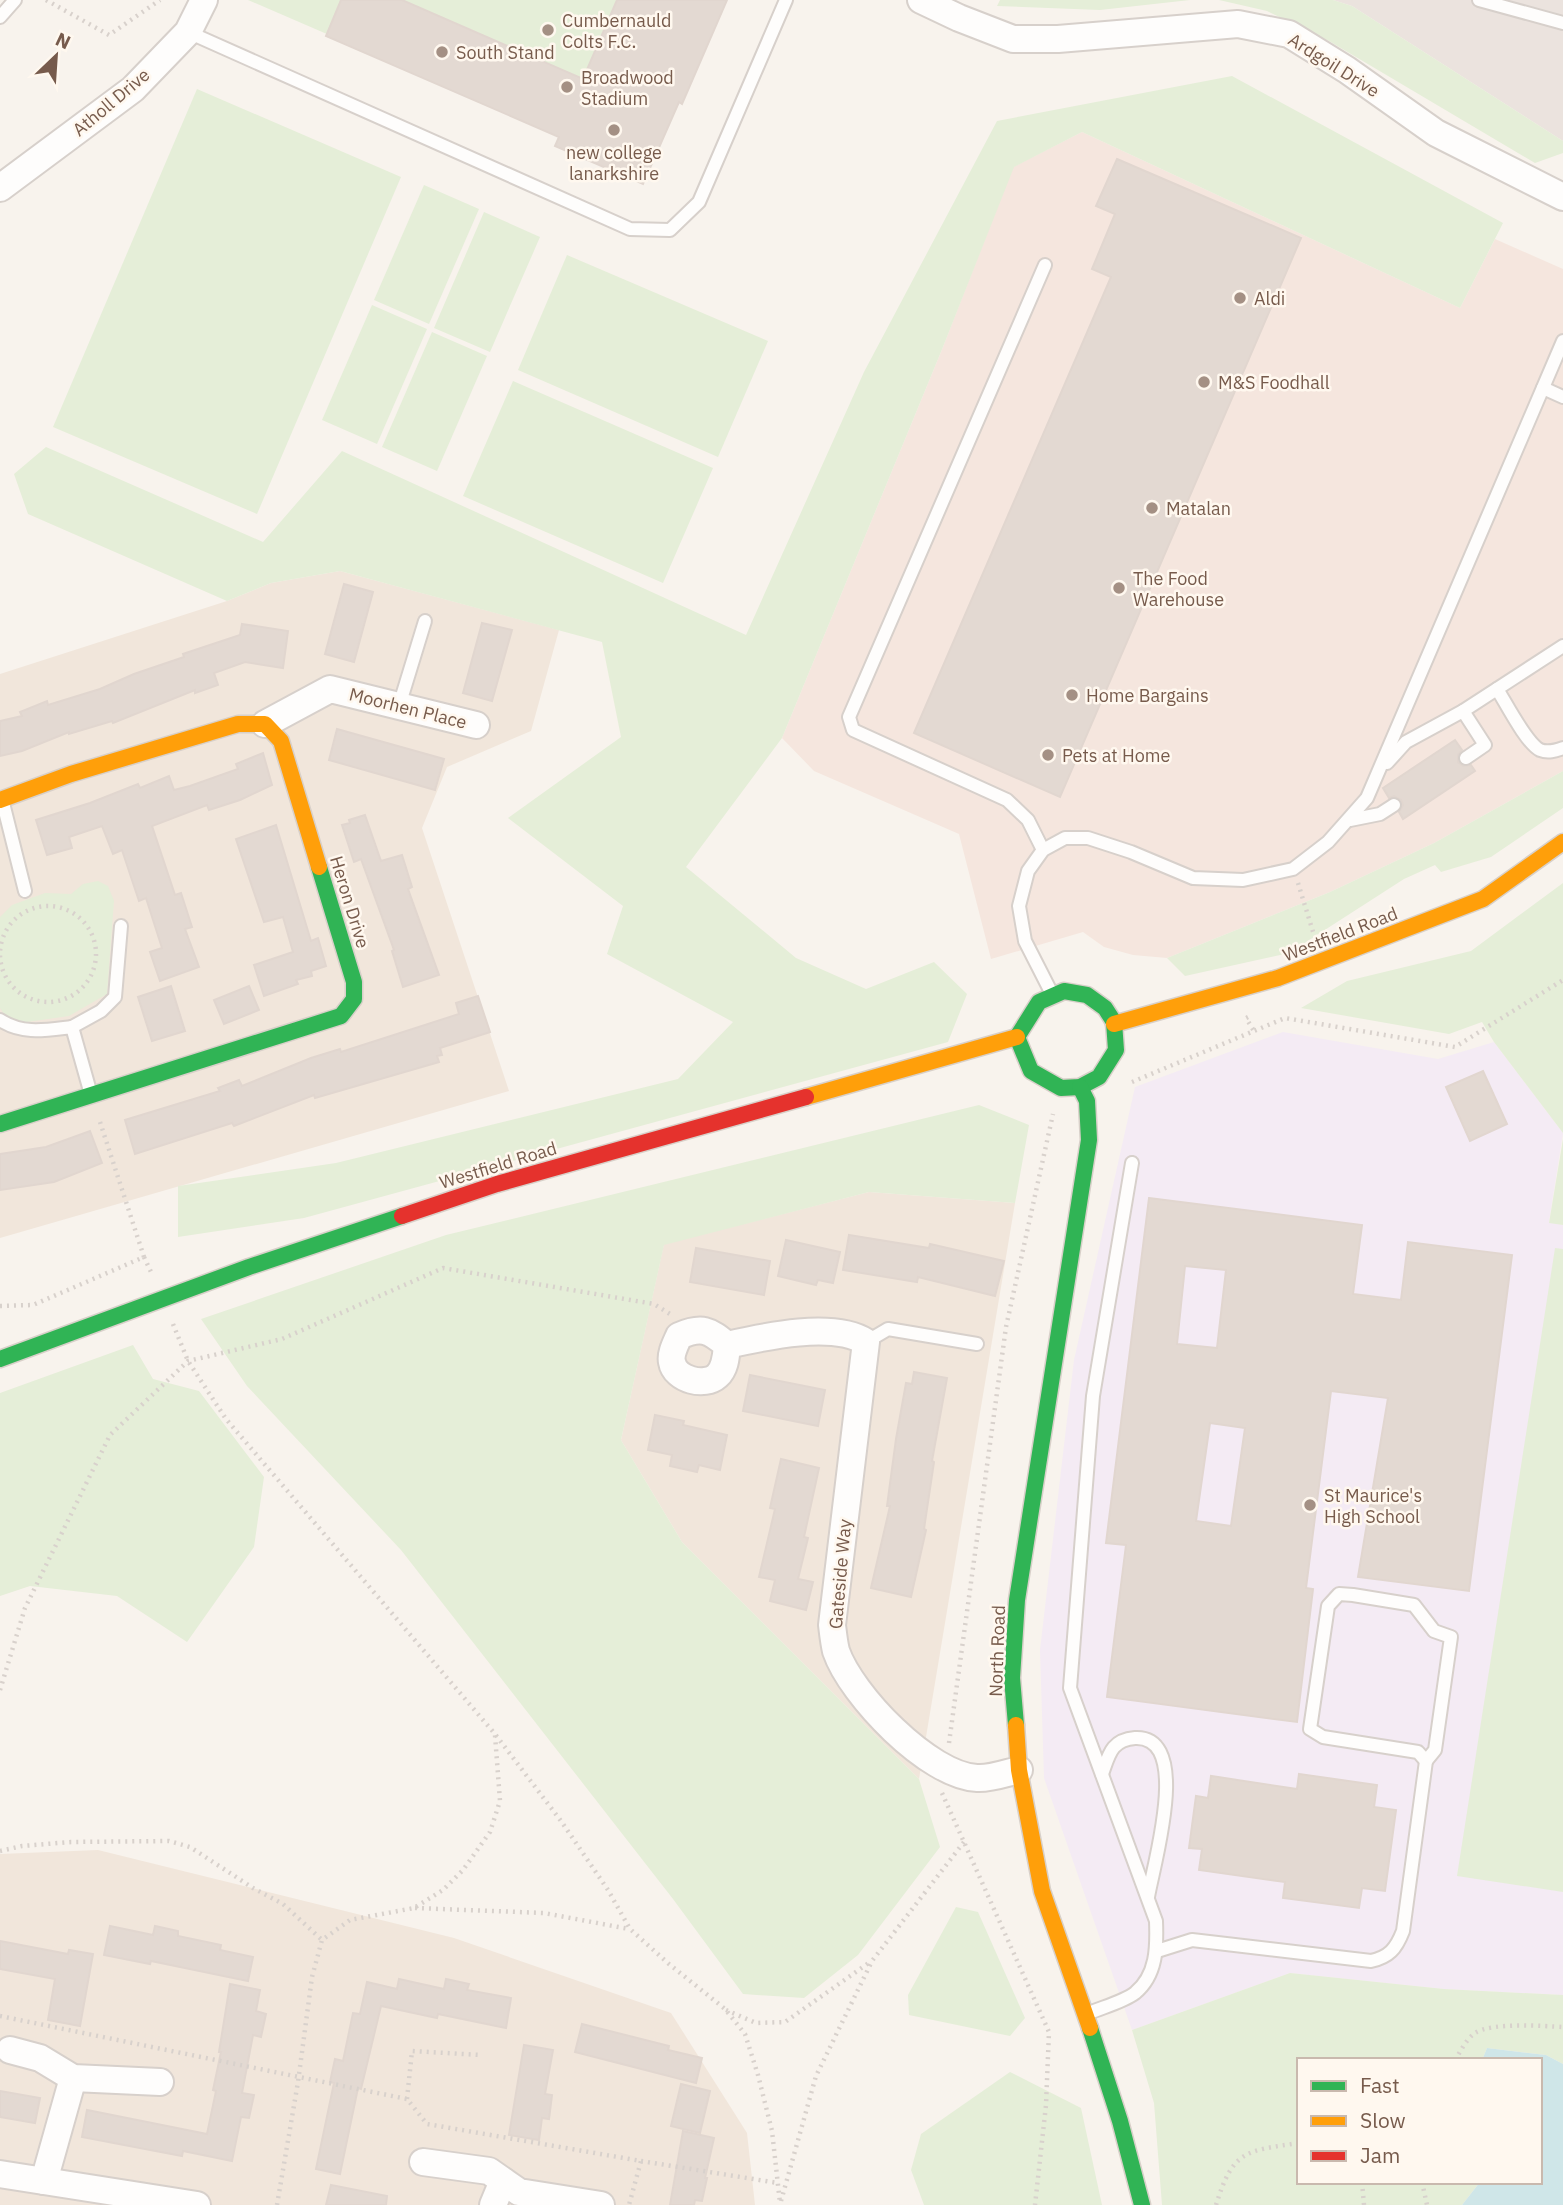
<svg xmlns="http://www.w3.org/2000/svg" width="1563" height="2205" viewBox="0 0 1563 2205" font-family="'IBM Plex Sans',sans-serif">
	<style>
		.residential { fill: #f1e6db }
		.commercial { fill: #f5e6de }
		.industrial { fill: #ebe3de }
		.education { fill: #f4ebf4 }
		.green { fill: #e5eed8 }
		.water { fill: #cfe6e8 }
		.building { fill: #e3d9d2; stroke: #e1d6cf; stroke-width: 2; fill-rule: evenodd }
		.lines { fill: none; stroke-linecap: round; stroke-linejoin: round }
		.lane-casing { stroke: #d7d0cb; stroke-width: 16 }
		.street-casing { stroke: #d7d0cb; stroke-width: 30 }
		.fast-casing { stroke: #d8d0c9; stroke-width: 19 }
		.slow-casing { stroke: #d8d0c9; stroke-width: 19 }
		.jam-casing { stroke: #d8d0c9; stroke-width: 19 }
		.path { stroke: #d8d1cc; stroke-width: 4.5; stroke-dasharray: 2 5; stroke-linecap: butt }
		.lane { stroke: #fefdfc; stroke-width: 12 }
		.street { stroke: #fefdfc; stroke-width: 26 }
		.fast { stroke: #30b455; stroke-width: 16 }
		.slow { stroke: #ff9f0a; stroke-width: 16 }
		.jam { stroke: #e5322d; stroke-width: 16 }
		.poi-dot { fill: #a49084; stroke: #fff8ef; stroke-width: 2.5 }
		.labels { text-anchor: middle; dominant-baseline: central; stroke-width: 5; stroke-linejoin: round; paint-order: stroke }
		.poi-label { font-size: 18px; fill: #775b4c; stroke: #fff8ef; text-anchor: start }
		.street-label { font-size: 18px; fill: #775b4c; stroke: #fff8ef }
	</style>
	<rect width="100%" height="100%" fill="#f8f3ed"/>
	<g class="residential">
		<path d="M340 571 559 630 531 731 447 767 422 828 509 1091 0 1238V674L227 601 271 583Z"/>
		<path d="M869 1192 1015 1203 919 1779 682 1542 621 1440 664 1244Z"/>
		<path d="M98 1850 454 1938 671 2013 747 2133 755 2205H0V1854Z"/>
	</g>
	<path class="commercial" d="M1082 132 1460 308 1495 239 1563 269V771L1434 843 1330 892 1167 958 1133 955 1104 947 1083 932 991 959 959 834 814 771 782 738 943 347 1013 167Z"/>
	<path class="industrial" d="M1333 0H1563V141L1352 6Z"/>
	<path class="education" d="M1283 1032 1438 1059 1494 1042 1563 1133 1549 1222 1563 1225V1995L1444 1989 1290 1973 1132 2030 1044 1778 1040 1650 1074 1360 1135 1087Z"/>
	<g class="green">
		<path d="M248 0H723L648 173Z"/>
		<path d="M1000 0H1190L1100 10 997 6Z"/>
		<path d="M1219 0H1333L1352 6 1563 141V153L1535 163 1329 41 1267 11Z"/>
		<path d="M1232 76 1503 223 1460 308 1082 132 1014 167 943 347 782 738 686 867 796 958 866 989 934 962 967 994 948 1042 304 1218 178 1237V1186L336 1163 678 1079 733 1022 607 954 623 906 508 818 621 737 602 642 340 571 271 583 227 601 28 514 14 474 46 447 263 542 342 451 746 635 864 372 997 121Z"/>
		<path d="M197 89 401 177 257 514 53 427Z"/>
		<path d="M424 185 479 209 429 324 374 300Z"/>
		<path d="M484 212 540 237 490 352 434 328Z"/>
		<path d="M567 255 768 341 718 457 518 370Z"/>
		<path d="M372 305 427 329 377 444 322 420Z"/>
		<path d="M432 332 487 356 437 471 382 447Z"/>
		<path d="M513 381 713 468 663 583 463 496Z"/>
		<path d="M1563 771V808L1491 857 1441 872 1435 865 1404 879 1289 953 1185 976 1167 958 1330 892 1434 843Z"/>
		<path d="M98 881 108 886 114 901 107 994 69 1016 20 1023 6 1017 0 1008V917L12 905 45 893 71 894 83 884Z"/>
		<path d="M1563 883V1133L1494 1042 1482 1022 1449 1034 1301 1008 1347 981 1471 951Z"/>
		<path d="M979 1105 1029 1125 1015 1203 869 1192 664 1245 621 1440 682 1542 919 1779 940 1847 858 1955 804 1998 743 1994 673 1899 401 1550 247 1386 201 1319 446 1235Z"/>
		<path d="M1563 1139V1225L1549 1223Z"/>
		<path d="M1555 1248 1563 1249V1892L1457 1876Z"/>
		<path d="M133 1345 153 1379 199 1391 264 1477 254 1547 187 1642 117 1596 30 1586 0 1596V1393Z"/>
		<path d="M956 1907 978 1912 1025 2018 1010 2036 909 2015 908 1995Z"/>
		<path d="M1290 1973 1444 1989 1563 1995V2064L1546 2055 1487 2048 1482 2060H1299V2182H1480L1462 2205H1162L1154 2103 1132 2030Z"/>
		<path d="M1010 2072 1081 2108 1102 2205H924L911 2170 921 2134Z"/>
	</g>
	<path class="water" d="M1487 2048 1546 2055 1563 2064V2205H1462L1480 2182H1540V2060H1482Z"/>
	<g class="building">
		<path d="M341 0H402L583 79 617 0H727L682 104 679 102 643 184 555 146 559 137 326 36Z"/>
		<path d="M1117 159 1301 238 1060 797 914 733 1111 277 1092 269 1115 214 1096 206Z"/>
		<path d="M344 584 373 592 354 662 325 654Z"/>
		<path d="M482 623 512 630 492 701 463 693Z"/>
		<path d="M242 624 288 631 283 668 245 662 214 673 218 685 195 693V690L113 723 112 721 69 734V732L22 751 0 756V721L22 716 20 712 47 701 48 705 100 689 134 674 184 657 183 654 240 635Z"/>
		<path d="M337 729 444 759 435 790 329 760Z"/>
		<path d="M1455 740 1462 750 1458 755V762L1463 766 1471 765 1475 771 1403 819 1399 812 1403 805 1401 800 1394 796 1389 798 1383 788Z"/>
		<path d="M263 753 272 785 240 800 209 810 207 805 152 826 175 895 181 893 192 927 185 929 199 967 160 981 150 952 162 948 146 898 139 901 122 850 113 854 102 826 69 837 72 848 47 855 36 820 90 803 138 784 140 788 169 776 174 790 190 786 238 769 236 764Z"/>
		<path d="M365 815 381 861 402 855 412 887 408 889 439 975 403 987 392 951 394 950 361 859 354 862 342 825 350 823 349 820Z"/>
		<path d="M276 825 311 941 318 938 326 966 311 971 312 976 296 980 298 984 264 996 254 965 293 952 283 917 264 922 236 839Z"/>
		<path d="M171 986 185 1031 152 1041 138 997Z"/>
		<path d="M249 986 259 1010 224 1024 214 1000Z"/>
		<path d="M478 996 490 1032 440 1048 442 1055 437 1056 439 1062 315 1098 314 1095 234 1126 232 1123 135 1154 125 1120 220 1091 218 1088 239 1080 242 1086 311 1058 340 1049 341 1052 459 1014 456 1003Z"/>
		<path d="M1483 1071 1507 1124 1470 1141 1446 1087Z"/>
		<path d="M90 1131 102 1163 54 1182 0 1190V1154L46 1147Z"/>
		<path d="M1149 1198 1362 1225 1353 1294 1401 1300 1408 1242 1512 1255 1469 1591 1358 1577 1388 1398 1331 1391 1306 1588 1313 1589 1297 1722 1107 1697 1126 1545 1106 1543ZM1185 1266 1226 1270 1217 1348 1177 1344ZM1210 1423 1245 1428 1231 1526 1196 1521Z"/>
		<path d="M849 1235 929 1248 930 1244 1004 1261 995 1296 918 1277 917 1282 843 1270Z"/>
		<path d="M786 1240 840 1252 833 1283 818 1280 816 1285 778 1276Z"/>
		<path d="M696 1248 770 1261 764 1295 690 1282Z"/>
		<path d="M914 1372 947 1378 932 1461 934 1462 924 1529 926 1530 911 1597 871 1588 890 1506H887L896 1439 906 1383 912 1384Z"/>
		<path d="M750 1375 825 1390 818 1426 743 1411Z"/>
		<path d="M655 1415 684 1421 683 1425 727 1435 720 1470 699 1465 697 1472 670 1466 672 1455 648 1450Z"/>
		<path d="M781 1459 819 1468 804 1537 808 1538 798 1579 813 1582 806 1610 770 1601 775 1580 759 1577 775 1509 770 1508Z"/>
		<path d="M1299 1774 1377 1785 1374 1807 1396 1810 1385 1891 1362 1888 1359 1908 1283 1898 1285 1882 1199 1870 1202 1849 1189 1848 1196 1796 1208 1798 1211 1776 1297 1789Z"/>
		<path d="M110 1926 153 1935 155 1926 178 1931V1936L221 1945 220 1950 253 1957 248 1981 151 1961 150 1964 104 1955Z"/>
		<path d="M0 1941 68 1954 69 1950 93 1954 80 2026 48 2020 55 1979 0 1969Z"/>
		<path d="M399 1979 444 1989 446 1979 469 1984 467 1990 511 1998 506 2028 438 2014 437 2018 381 2006 361 2089 358 2088 340 2174 316 2169 334 2083 330 2082 335 2059 343 2061 353 2013 360 2014 367 1982 397 1989Z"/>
		<path d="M230 1984 260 1990 256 2011 266 2014 261 2037 253 2035 242 2093 254 2095 249 2118 241 2117 232 2161 183 2151 182 2156 82 2137 87 2110 207 2134 216 2091 213 2090 221 2052H219Z"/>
		<path d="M582 2024 669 2046 668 2050 702 2058 696 2083 575 2052Z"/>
		<path d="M524 2045 553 2050 545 2094 552 2095 549 2119 542 2118 539 2140 509 2135Z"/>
		<path d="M681 2084 710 2091 700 2133 671 2126Z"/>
		<path d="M0 2091 40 2098 35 2123 0 2117Z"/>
		<path d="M683 2131 714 2138 705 2178H707L702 2201 695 2200 694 2205H670Z"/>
		<path d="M331 2185 387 2196 386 2205H326Z"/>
	</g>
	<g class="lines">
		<defs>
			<g id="lane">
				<path d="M1479 0 1563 23"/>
				<path d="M0 17 15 0"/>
				<path d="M188 32 630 229 670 230 699 202 786 0"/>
				<path d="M1543 388 1563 397"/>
				<path d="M1497 689C1506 703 1526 743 1540 750 1548 753 1555 751 1563 748"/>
				<path d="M399 706 425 621"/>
				<path d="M1463 711 1485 745 1466 758"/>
				<path d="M1387 763 1406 742 1463 711 1563 646"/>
				<path d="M3 803 25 891"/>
				<path d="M1350 820 1380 814 1394 805"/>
				<path d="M1043 850 1028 820 1007 800 853 730 849 717 1045 265"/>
				<path d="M1050 990 1025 941 1019 906 1028 871 1043 850 1065 838H1088L1131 852 1193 878 1243 880 1293 869 1328 842 1367 798 1563 341"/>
				<path d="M0 1020C23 1035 46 1030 72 1027"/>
				<path d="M90 1091 72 1027 101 1011 115 997 121 926"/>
				<path d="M866 1342 888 1329 977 1344"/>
				<path d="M1339 1594 1353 1595 1414 1605 1434 1631 1451 1637 1435 1750 1426 1761 1418 1752 1323 1737 1310 1729 1328 1606Z"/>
				<path d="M1102 1774C1109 1755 1111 1740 1135 1738 1193 1735 1153 1866 1148 1897"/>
				<path d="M1157 1951 1192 1940 1371 1961C1389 1957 1396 1949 1403 1931L1426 1761"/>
				<path d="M1089 2013C1103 2007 1123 2002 1135 1993 1157 1975 1157 1947 1156 1921L1070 1688 1093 1396 1132 1163"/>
			</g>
			<g id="street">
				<path d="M921 0 959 18 1013 39H1058L1238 24 1289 34 1347 70 1436 133 1563 197"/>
				<path d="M0 188 133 89 188 32 204 0"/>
				<path d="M265 724 330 689 476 725"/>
				<path d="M727 1345C709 1330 702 1326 679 1336 676 1343 670 1354 672 1362 675 1380 705 1387 717 1376 726 1368 726 1355 727 1345 763 1337 833 1321 866 1342L832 1625C833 1633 834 1643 836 1651 851 1695 929 1776 977 1778 990 1779 1006 1773 1019 1770"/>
				<path d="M10 2050 40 2058 73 2078 160 2082"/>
				<path d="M423 2162 489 2171 519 2192 601 2205"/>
				<path d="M0 2174 197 2205"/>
				<path d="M44 2181 73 2078"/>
				<path d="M493 2205 503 2181"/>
			</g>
			<g id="fast">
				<path d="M1064 991 1087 995 1105 1008 1114 1022 1116 1050 1099 1077 1080 1087 1061 1088 1031 1071 1017 1037 1039 1002Z"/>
				<path d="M0 1124 341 1016 354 999V982L319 867"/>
				<path d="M0 1359 249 1267 402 1216"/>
				<path d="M1016 1725 1012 1678 1017 1600 1089 1140 1087 1101 1080 1087"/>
				<path d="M1090 2028 1120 2121 1142 2205"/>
			</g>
			<g id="slow">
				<path d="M0 800 71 774 238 724H265L281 741 319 867"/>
				<path d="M1114 1024 1278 978 1483 899 1563 842"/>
				<path d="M806 1097 1017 1037"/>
				<path d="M1016 1725 1019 1770 1042 1891 1090 2028"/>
			</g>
			<path id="jam" d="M402 1216 497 1184 806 1097"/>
		</defs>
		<use href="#lane" class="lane-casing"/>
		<use href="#street" class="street-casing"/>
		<use href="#fast" class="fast-casing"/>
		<use href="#slow" class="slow-casing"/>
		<use href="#jam" class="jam-casing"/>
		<g class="path">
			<path d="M46 0 109 35 160 0"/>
			<path d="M1298 883 1314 935"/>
			<circle cx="48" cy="954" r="48"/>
			<path d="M1248 1017 1246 1018 1254 1031"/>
			<path d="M1132 1082 1285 1018 1455 1047 1563 980"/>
			<path d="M100 1122 144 1257"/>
			<path d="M0 1306 33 1305 144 1257 151 1272"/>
			<path d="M173 1324 188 1361 226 1419 495 1734 561 1821 608 1890 630 1929 669 1964 725 2009 745 2034 758 2075 772 2131 780 2203"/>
			<path d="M0 1690 25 1608 110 1435 188 1361 282 1339 443 1268 654 1304 670 1314"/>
			<path d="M949 1743 1006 1327 1053 1114"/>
			<path d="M942 1793 1049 2032 1046 2105 1035 2205"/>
			<path d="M0 1851 22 1846 71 1842 169 1841 190 1847 253 1888 283 1904 322 1940"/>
			<path d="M415 1908 544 1913 629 1929"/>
			<path d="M726 2010 756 2023 785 2022 870 1962"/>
			<path d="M0 2016 407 2099 427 2124 641 2161 629 2205"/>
			<path d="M1455 2060C1461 2051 1466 2039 1475 2033 1492 2022 1543 2026 1563 2027"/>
			<path d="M407 2099 412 2051 480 2055"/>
			<path d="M641 2161 778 2183"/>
			<path d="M1362 2182 1364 2205"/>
			<path d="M1422 2182 1427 2205"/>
			<path d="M781 2201 816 2076 872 1961 964 1842"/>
			<path d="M277 2205 298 2082 312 1977 322 1940 350 1920 414 1908 443 1890 463 1870 490 1832 500 1801 495 1735"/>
			<path d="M1216 2205C1233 2150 1245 2151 1299 2143"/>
		</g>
		<use href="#lane" class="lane"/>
		<use href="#street" class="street"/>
		<use href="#fast" class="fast"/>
		<use href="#slow" class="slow"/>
		<use href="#jam" class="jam"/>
	</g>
	<g class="poi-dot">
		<circle cx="548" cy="30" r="7"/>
		<circle cx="442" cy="52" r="7"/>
		<circle cx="567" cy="87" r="7"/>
		<circle cx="614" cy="130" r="7"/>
		<circle cx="1240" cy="298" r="7"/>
		<circle cx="1204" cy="382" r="7"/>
		<circle cx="1152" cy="508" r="7"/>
		<circle cx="1119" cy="588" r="7"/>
		<circle cx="1072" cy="695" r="7"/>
		<circle cx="1048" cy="755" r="7"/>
		<circle cx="1310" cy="1505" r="7"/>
	</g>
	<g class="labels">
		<g class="poi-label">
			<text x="562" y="20">Cumbernauld<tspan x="562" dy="21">Colts F.C.</tspan></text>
			<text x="456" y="52">South Stand</text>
			<text x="581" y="77">Broadwood<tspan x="581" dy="21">Stadium</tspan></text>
			<text x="614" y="152" text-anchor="middle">new college<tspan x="614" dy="21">lanarkshire</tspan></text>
			<text x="1254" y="298">Aldi</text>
			<text x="1218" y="382">M&amp;S Foodhall</text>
			<text x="1166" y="508">Matalan</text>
			<text x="1133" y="578">The Food<tspan x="1133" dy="21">Warehouse</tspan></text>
			<text x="1086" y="695">Home Bargains</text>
			<text x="1062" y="755">Pets at Home</text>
			<text x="1324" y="1495">St Maurice's<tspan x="1324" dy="21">High School</tspan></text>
		</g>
		<g class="street-label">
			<text transform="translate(1334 65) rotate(32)">Ardgoil Drive</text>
			<text transform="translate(111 102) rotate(-40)">Atholl Drive</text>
			<text transform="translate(408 708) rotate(14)">Moorhen Place</text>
			<text transform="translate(350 902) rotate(73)">Heron Drive</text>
			<text transform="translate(1340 934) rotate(-21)">Westfield Road</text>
			<text transform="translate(498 1165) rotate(-17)">Westfield Road</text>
			<text transform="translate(840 1574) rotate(-85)">Gateside Way</text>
			<text transform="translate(997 1651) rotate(-88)">North Road</text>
		</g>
	</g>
	<rect x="1297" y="2058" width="245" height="126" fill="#fff8ef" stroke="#c9b9ae" stroke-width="2"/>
	<rect x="1311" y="2081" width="35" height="10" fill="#30b455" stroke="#c9b9ae" stroke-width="2"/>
	<text x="1360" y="2093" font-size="21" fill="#775b4c">Fast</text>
	<rect x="1311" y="2116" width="35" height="10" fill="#ff9f0a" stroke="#c9b9ae" stroke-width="2"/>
	<text x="1360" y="2128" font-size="21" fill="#775b4c">Slow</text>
	<rect x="1311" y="2151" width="35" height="10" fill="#e5322d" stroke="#c9b9ae" stroke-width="2"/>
	<text x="1360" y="2163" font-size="21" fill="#775b4c">Jam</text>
	<g transform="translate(56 56) rotate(25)" stroke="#fff8ef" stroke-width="5" paint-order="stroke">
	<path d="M0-5L12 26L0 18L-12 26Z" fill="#775b4c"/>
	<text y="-10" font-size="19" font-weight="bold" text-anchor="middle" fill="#775b4c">N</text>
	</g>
</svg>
